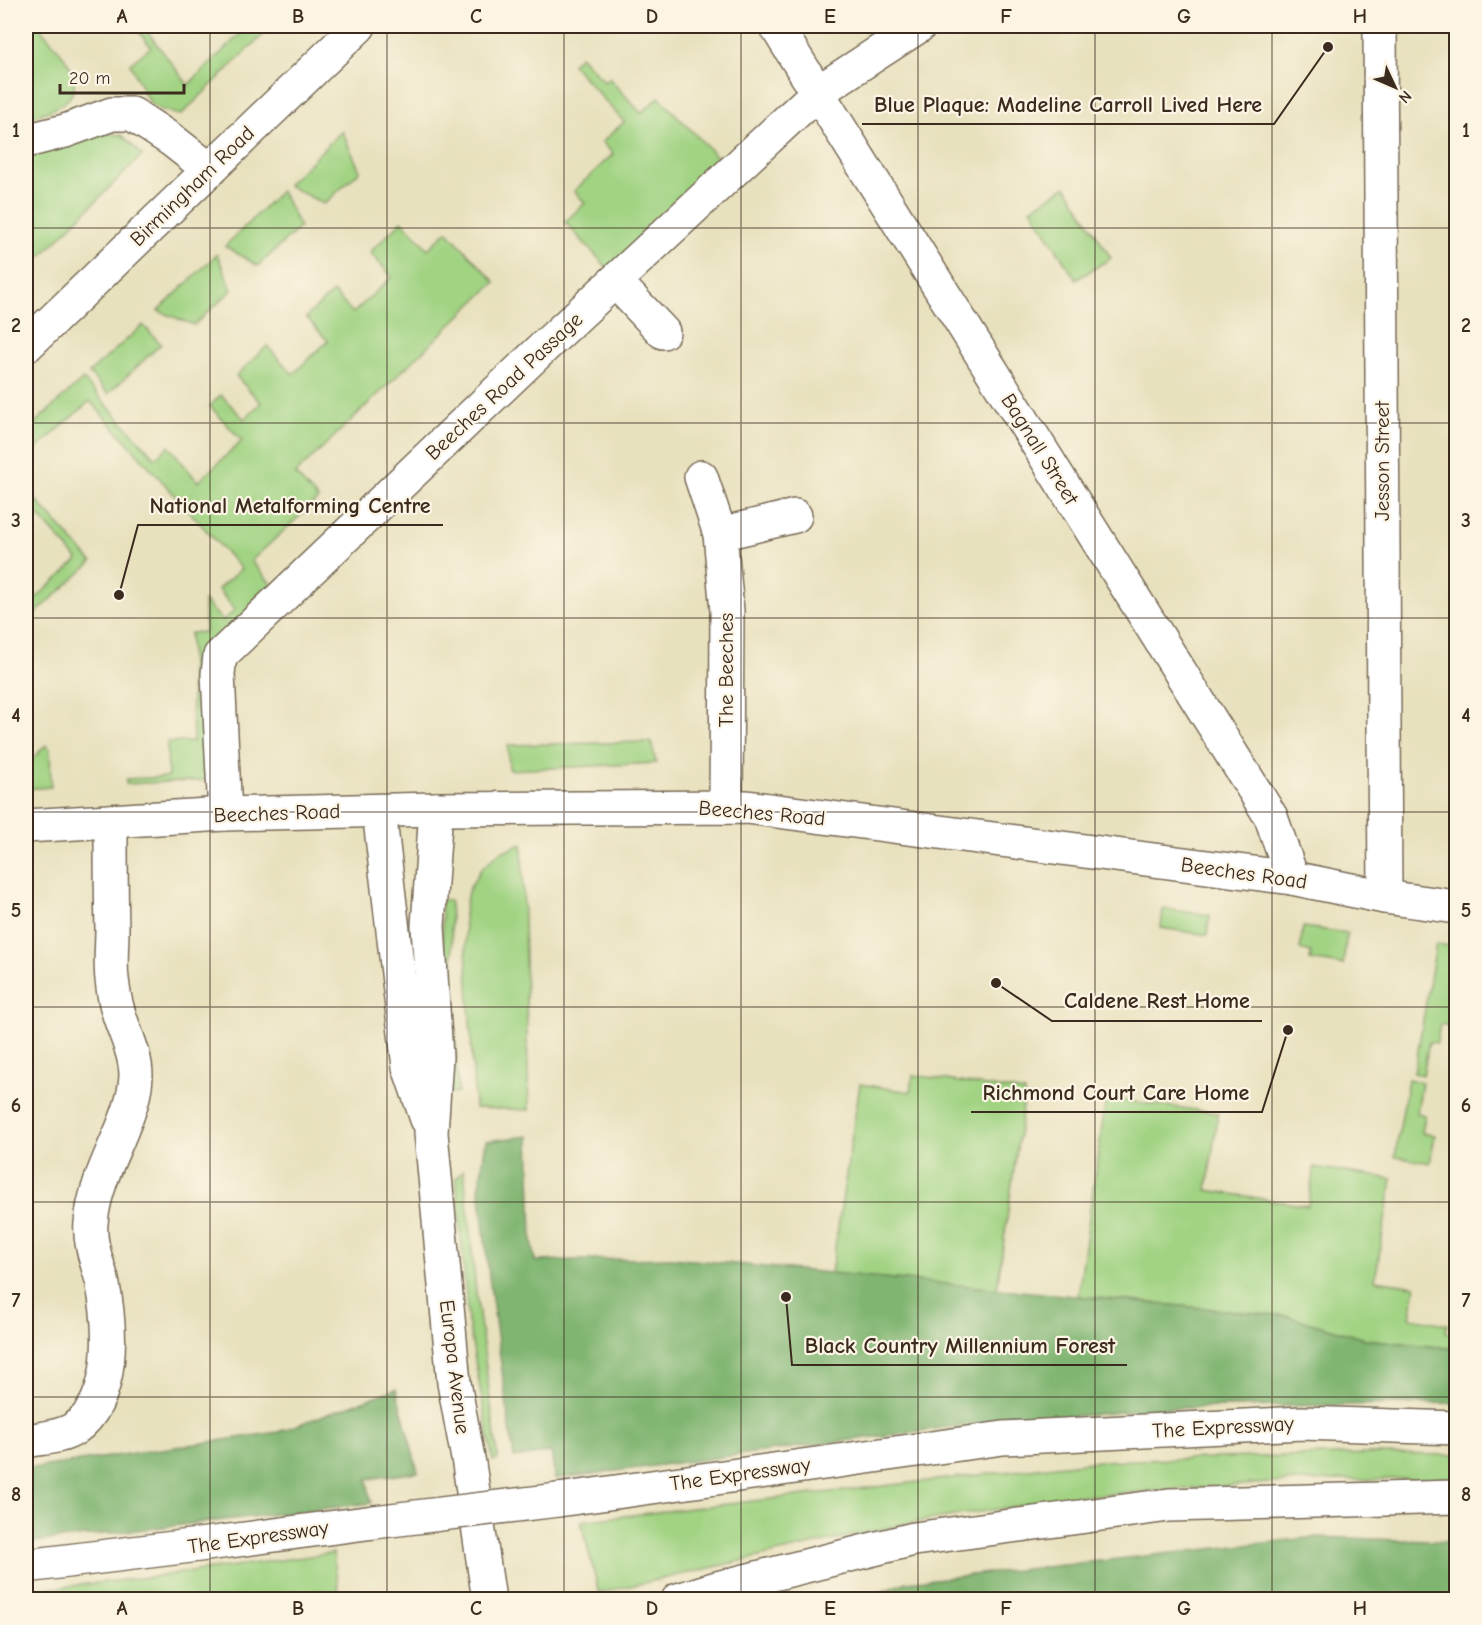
<svg xmlns="http://www.w3.org/2000/svg" width="1482" height="1625" viewBox="0 0 1482 1625" font-family="'Comic Neue',sans-serif">
	<style>
		.green { fill: #a1d383; stroke: #6e7e50; stroke-width: 1.5 }
		.forest { fill: #80b571; stroke: #5e7048; stroke-width: 1.5 }
		.lines { fill: none; stroke-linecap: round; stroke-linejoin: round }
		.minor-casing { stroke: #786a56; stroke-width: 36 }
		.highway-casing { stroke: #786a56; stroke-width: 36 }
		.minor { stroke: #fff; stroke-width: 33 }
		.highway { stroke: #fff; stroke-width: 33 }
		.highway-bridge-casing { stroke: #786a56; stroke-width: 36; stroke-linecap: butt }
		.highway-bridge { stroke: #fff; stroke-width: 33 }
		.grid { fill: none; stroke: #3b2a1e; stroke-width: 1.5; stroke-opacity: 0.55 }
		.labels { text-anchor: middle; dominant-baseline: central; stroke-width: 4.5; stroke-linejoin: round; paint-order: stroke }
		.street-label { font-size: 21px; fill: #3b2a1e; stroke: #fcf5e5 }
		.leader { fill: none; stroke: #3b2a1e; stroke-width: 2 }
		.callout-dot { fill: #3b2a1e; stroke: #fcf5e5; stroke-width: 2 }
		.callout-label { font-size: 22px; text-anchor: middle; font-weight: bold; fill: #3b2a1e; stroke: #fcf5e5; stroke-width: 4.5; stroke-linejoin: round; paint-order: stroke }
		.neatline { fill: none; stroke: #3b2a1e; stroke-width: 2 }
		.grid-label { font-size: 20px; text-anchor: middle; font-weight: bold; fill: #3b2a1e }
	</style>
	<rect width="100%" height="100%" fill="#fcf5e5"/>
	<filter id="ink" filterUnits="userSpaceOnUse"><feTurbulence type="fractalNoise" baseFrequency=".0167" numOctaves="2"/><feDisplacementMap in="SourceGraphic" scale="12" xChannelSelector="R" yChannelSelector="G"/><feConvolveMatrix kernelMatrix="1 2 1 2 8 2 1 2 1" color-interpolation-filters="sRGB"/></filter>
	<filter id="wash" filterUnits="userSpaceOnUse"><feTurbulence type="fractalNoise" baseFrequency=".008" numOctaves="4" result="noise"/><feDisplacementMap in="SourceGraphic" scale="24" xChannelSelector="R" yChannelSelector="G"/><feGaussianBlur stdDeviation="1.35" result="paint"/><feColorMatrix in="noise" values="0 0 0 0 0 0 0 0 0 0 0 0 0 0 0 0 0 1.4 0 .05"/><feComposite in="paint" operator="in"/></filter>
	<g filter="url(#wash)">
		<rect width="100%" height="100%" fill="#e8e1be"/>
		<g class="green">
			<path d="M26 26H38C48 38 63 52 70 67 87 101 51 112 26 118Z"/>
			<path d="M134 26H143L188 85 248 26H272L181 115C173 113 161 111 154 106 144 99 137 75 130 64L151 47Z"/>
			<path d="M580 56 605 82 609 78 641 113 659 97 723 163 609 270 565 222 585 203 574 191 613 154 602 142 624 122 572 64Z"/>
			<path d="M342 131 360 171 324 204 287 185Z"/>
			<path d="M105 133 122 135 142 155 26 271V149Z"/>
			<path d="M1066 186 1111 258 1076 280 1031 209Z"/>
			<path d="M281 191 300 227 258 266 225 246Z"/>
			<path d="M402 221 428 249 447 231 495 282 295 474 318 499 251 561 275 588 206 654 213 780 126 784V779L168 777 167 742H193L190 633 205 632 204 601 223 621 235 610 218 589 241 569 90 401 26 458V431L83 379 155 458 169 446 198 482 242 441 210 406 221 395 244 419 261 403 236 376 267 346 293 374 328 341 306 317 333 292 353 313 392 277 370 252Z"/>
			<path d="M217 254 232 290 194 325 158 311Z"/>
			<path d="M143 325 161 344 108 394 89 373Z"/>
			<path d="M26 489 92 562 26 622V607L78 560 26 501Z"/>
			<path d="M651 742 656 763 509 770 508 745Z"/>
			<path d="M46 745 50 749 51 787 26 789V765Z"/>
			<path d="M522 844 529 1110 475 1108 464 914 468 891 481 869 499 853Z"/>
			<path d="M441 900H450L458 1093H450Z"/>
			<path d="M1163 909 1210 915 1207 935 1161 928Z"/>
			<path d="M1303 927 1347 933 1343 965 1310 960 1311 952 1300 949Z"/>
			<path d="M1436 944 1456 947V1027L1440 1024 1437 1043 1429 1042 1423 1075 1414 1073Z"/>
			<path d="M913 1075 1025 1092 997 1289 831 1273 860 1084 910 1092Z"/>
			<path d="M1408 1079 1422 1082 1417 1113 1425 1115 1422 1133 1435 1135 1430 1163 1395 1157Z"/>
			<path d="M1106 1098 1218 1113 1207 1190 1308 1206 1314 1167 1392 1179 1375 1280 1415 1286 1410 1318 1447 1324 1446 1332 1456 1334V1349L1365 1339 1287 1316 1078 1296Z"/>
			<path d="M464 1170 476 1291 498 1460 493 1461 468 1321 456 1178Z"/>
			<path d="M1374 1454 1456 1455V1478L1300 1481 1082 1496 909 1523 599 1593 581 1521 1099 1461Z"/>
			<path d="M333 1553 340 1599H26V1591L159 1576Z"/>
		</g>
		<g class="forest">
			<path d="M529 1136 532 1239 535 1261 671 1258 1287 1316 1365 1339 1456 1349V1403L1167 1408 949 1427 555 1479 551 1452 514 1458 489 1277 479 1187 486 1141Z"/>
			<path d="M396 1389 418 1472 367 1479 371 1503 26 1543V1469L278 1432Z"/>
			<path d="M1318 1537 1456 1542V1599H862L907 1582Z"/>
		</g>
	</g>
	<g filter="url(#ink)">
		<g class="lines">
			<defs>
				<g id="minor">
					<path d="M776 26 1271 817 1292 878"/>
					<path d="M1380 26 1385 897"/>
					<path d="M26 141 65 131 112 114H132L173 141 210 170"/>
					<path d="M615 281 663 332"/>
					<path d="M26 346 359 26"/>
					<path d="M701 477 720 534 727 611 726 806"/>
					<path d="M720 534 795 516"/>
					<path d="M436 809 428 926 436 1057 431 1133 454 1383 469 1464 489 1600"/>
					<path d="M379 811 409 1067 427 1119"/>
					<path d="M225 814 218 674 220 656 546 345 818 92 919 26"/>
					<path d="M26 826 225 814 436 809 747 807 1292 878 1385 897 1456 907"/>
					<path d="M26 1441C41 1438 60 1438 74 1429 117 1400 111 1324 102 1280 97 1262 89 1242 91 1223 93 1195 106 1166 117 1141 126 1120 135 1099 136 1076 136 1053 124 1032 118 1011 115 1001 113 989 112 979 110 963 112 946 112 929 111 893 111 857 111 821"/>
				</g>
				<g id="highway">
					<path d="M558 1500 1003 1438 1302 1423 1456 1428"/>
					<path d="M26 1566 199 1545 374 1522"/>
					<path d="M678 1600 717 1588 914 1539 1169 1505 1456 1497"/>
				</g>
			</defs>
			<use href="#minor" class="minor-casing"/>
			<use href="#highway" class="highway-casing"/>
			<use href="#minor" class="minor"/>
			<use href="#highway" class="highway"/>
			<defs>
				<path id="highway-bridge" d="M374 1522 558 1500"/>
			</defs>
			<use href="#highway-bridge" class="highway-bridge-casing"/>
			<use href="#highway-bridge" class="highway-bridge"/>
		</g>
	</g>
	<path class="grid" d="M210 26V1600M387 26V1600M564 26V1600M741 26V1600M918 26V1600M1095 26V1600M1272 26V1600M26 228H1456M26 423H1456M26 618H1456M26 812H1456M26 1007H1456M26 1202H1456M26 1397H1456"/>
	<g class="labels">
		<g class="street-label">
			<text transform="translate(192 186) rotate(-44)">Birmingham Road</text>
			<text transform="translate(504 386) rotate(-43)">Beeches Road Passage</text>
			<text transform="translate(1040 449) rotate(58)">Bagnall Street</text>
			<text transform="translate(1382 461) rotate(-90)">Jesson Street</text>
			<text transform="translate(726 670) rotate(-90)">The Beeches</text>
			<text transform="translate(277 813) rotate(-2)">Beeches Road</text>
			<text transform="translate(762 813) rotate(5)">Beeches Road</text>
			<text transform="translate(1244 873) rotate(8)">Beeches Road</text>
			<text transform="translate(455 1367) rotate(83)">Europa Avenue</text>
			<text transform="translate(1223 1427) rotate(-3)">The Expressway</text>
			<text transform="translate(740 1474) rotate(-8)">The Expressway</text>
			<text transform="translate(258 1537) rotate(-8)">The Expressway</text>
		</g>
	</g>
	<path class="leader" d="M1328 47L1274 124H862M119 595L138 525H443M996 983L1052 1021H1262M1288 1030L1262 1112H971M786 1297L792 1365H1127"/>
	<g class="callout-dot">
		<circle cx="1328" cy="47" r="6"/>
		<circle cx="119" cy="595" r="6"/>
		<circle cx="996" cy="983" r="6"/>
		<circle cx="1288" cy="1030" r="6"/>
		<circle cx="786" cy="1297" r="6"/>
	</g>
	<g class="callout-label">
		<text x="1068" y="112">Blue Plaque: Madeline Carroll Lived Here</text>
		<text x="290" y="513">National Metalforming Centre</text>
		<text x="1157" y="1008">Caldene Rest Home</text>
		<text x="1116" y="1100">Richmond Court Care Home</text>
		<text x="960" y="1353">Black Country Millennium Forest</text>
	</g>
	<rect width="1482" height="1625" fill="none" stroke="#fcf5e5" stroke-width="66"/>
	<g transform="translate(1395 87) rotate(134)" stroke="#fcf5e5" stroke-width="4.5" paint-order="stroke">
	<path d="M0-4.5L10 22L0 15L-10 22Z" fill="#3b2a1e"/>
	<text y="-9" font-size="16" font-weight="bold" text-anchor="middle" fill="#3b2a1e">N</text>
	</g>
	<path d="M60 84v9h124v-9" fill="none" stroke="#3b2a1e" stroke-width="3"/>
	<text x="69" y="84" font-size="18" fill="#3b2a1e" stroke="#fcf5e5" stroke-width="4.5" paint-order="stroke">20 m</text>
	<rect x="33" y="33" width="1416" height="1559" class="neatline"/>
	<g class="grid-label">
		<text x="122" y="23">A</text>
		<text x="298" y="23">B</text>
		<text x="476" y="23">C</text>
		<text x="652" y="23">D</text>
		<text x="830" y="23">E</text>
		<text x="1006" y="23">F</text>
		<text x="1184" y="23">G</text>
		<text x="1360" y="23">H</text>
		<text x="16" y="137">1</text>
		<text x="1466" y="137">1</text>
		<text x="16" y="332">2</text>
		<text x="1466" y="332">2</text>
		<text x="16" y="527">3</text>
		<text x="1466" y="527">3</text>
		<text x="16" y="722">4</text>
		<text x="1466" y="722">4</text>
		<text x="16" y="917">5</text>
		<text x="1466" y="917">5</text>
		<text x="16" y="1112">6</text>
		<text x="1466" y="1112">6</text>
		<text x="16" y="1307">7</text>
		<text x="1466" y="1307">7</text>
		<text x="16" y="1501">8</text>
		<text x="1466" y="1501">8</text>
		<text x="122" y="1615">A</text>
		<text x="298" y="1615">B</text>
		<text x="476" y="1615">C</text>
		<text x="652" y="1615">D</text>
		<text x="830" y="1615">E</text>
		<text x="1006" y="1615">F</text>
		<text x="1184" y="1615">G</text>
		<text x="1360" y="1615">H</text>
	</g>
</svg>
